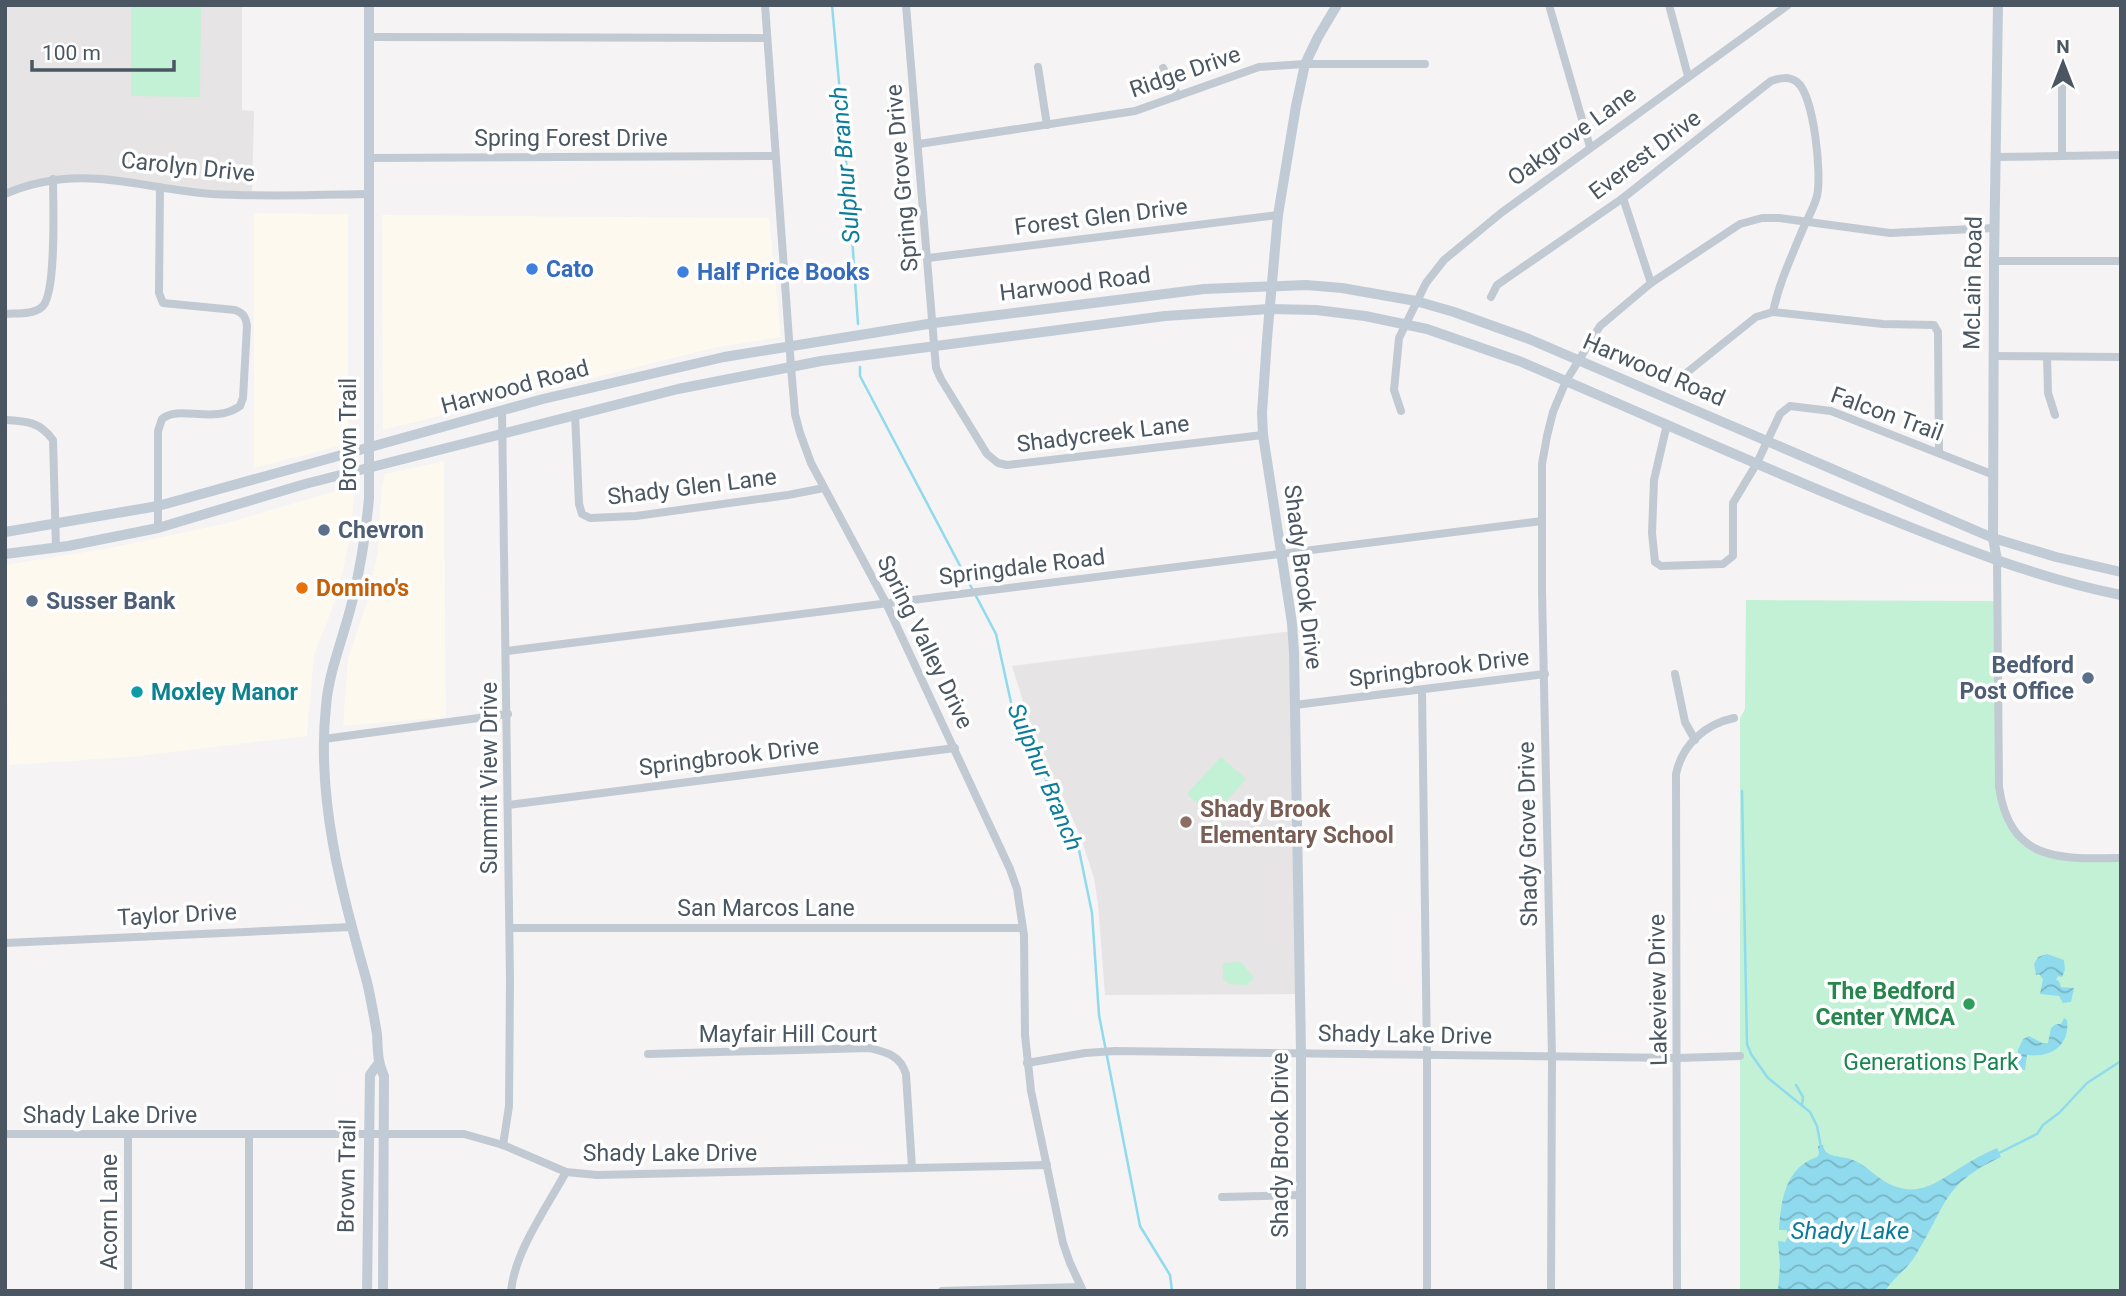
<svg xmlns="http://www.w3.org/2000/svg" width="2126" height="1296" viewBox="0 0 2126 1296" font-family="Roboto,sans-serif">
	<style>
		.commercial { fill: #fdf9ef }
		.education { fill: #e6e4e5 }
		.green { fill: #c3f1d5 }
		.water { fill: url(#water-waves) }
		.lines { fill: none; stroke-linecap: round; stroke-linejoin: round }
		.stream { stroke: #90daee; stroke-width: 2.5 }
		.street { stroke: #c1cad2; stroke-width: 8 }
		.secondary { stroke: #c1cbd6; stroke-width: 10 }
		.shop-dot { fill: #3f7fe0; stroke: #fff; stroke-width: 2.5 }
		.service-dot { fill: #5c6f8a; stroke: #fff; stroke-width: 2.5 }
		.food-dot { fill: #e8710a; stroke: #fff; stroke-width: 2.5 }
		.culture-dot { fill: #0f9aa8; stroke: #fff; stroke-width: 2.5 }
		.education-dot { fill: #8d6e63; stroke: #fff; stroke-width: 2.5 }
		.leisure-dot { fill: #2e9e5b; stroke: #fff; stroke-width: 2.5 }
		.labels { text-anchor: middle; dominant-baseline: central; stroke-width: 7; stroke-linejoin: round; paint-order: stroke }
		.street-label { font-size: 23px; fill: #4a5661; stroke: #fff }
		.shop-label { font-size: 23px; font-weight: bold; fill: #366cbe; stroke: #fff; text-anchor: start }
		.service-label { font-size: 23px; font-weight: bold; fill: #4e5e75; stroke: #fff; text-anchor: start }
		.food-label { font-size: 23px; font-weight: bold; fill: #c56008; stroke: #fff; text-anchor: start }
		.culture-label { font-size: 23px; font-weight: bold; fill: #0d838f; stroke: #fff; text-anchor: start }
		.education-label { font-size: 23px; font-weight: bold; fill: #785e54; stroke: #fff; text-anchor: start }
		.leisure-label { font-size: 23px; font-weight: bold; fill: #27864d; stroke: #fff; text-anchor: end }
		.park-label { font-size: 23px; fill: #17864f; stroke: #fff }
		.water-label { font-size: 24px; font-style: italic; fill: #0c7c9b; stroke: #fff }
	</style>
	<defs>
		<pattern id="water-waves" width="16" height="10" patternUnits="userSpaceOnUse" patternTransform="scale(1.75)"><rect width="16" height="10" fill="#90daee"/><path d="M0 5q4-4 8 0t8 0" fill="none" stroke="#78b4c4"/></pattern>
	</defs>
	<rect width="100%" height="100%" fill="#f5f3f3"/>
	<g class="commercial">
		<path d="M254 213 348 214V431L347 444 254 468Z"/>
		<path d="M382 215 769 218 781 337 713 348 383 430Z"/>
		<path d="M444 461 446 717 343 726 348 658 367 602 378 550 382 485 385 474Z"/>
		<path d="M346 488 354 495 351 531 338 594 314 655 307 736 130 757 9 765 5 565 110 548 223 524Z"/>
	</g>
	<g class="education">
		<path d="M5 5H242V110L254 111 252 195 82 177 5 194Z"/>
		<path d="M1293 631 1301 994 1105 995 1098 904 1094 878 1081 838 1065 801 1028 727V717L1012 666Z"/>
	</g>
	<g class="green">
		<path d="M131 5H201L200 97 131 96Z"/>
		<path d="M1746 600 1999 601V787L2009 823 2046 854 2121 858V1291H1740V718L1745 709Z"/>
		<path d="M1221 757 1246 779 1212 817 1187 794Z"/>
		<path d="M1241 962 1254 978 1247 985 1229 984 1223 979V963Z"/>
	</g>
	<g class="water">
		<path d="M2047 954 2064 960 2065 970 2062 977 2058 976 2056 980 2059 981 2061 987 2074 988 2071 1002 2063 1003 2059 996 2040 994 2043 979 2039 974 2036 975 2034 964 2038 957Z"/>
		<path d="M2064 1018 2067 1020C2070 1046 2051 1058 2027 1055L2025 1070 2018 1069V1050L2023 1039 2029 1036 2042 1043H2048L2051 1028 2056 1024H2061Z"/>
		<path d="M1823 1145C1825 1159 1842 1155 1853 1160 1868 1166 1878 1180 1894 1186 1922 1197 1941 1179 1963 1166 1974 1159 1985 1153 1997 1148L2001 1157C1943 1184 1947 1204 1917 1253 1909 1268 1894 1277 1885 1291H1778L1780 1265 1778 1241 1785 1242 1789 1235 1786 1230H1779C1781 1200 1785 1168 1817 1157L1819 1154 1818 1146Z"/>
	</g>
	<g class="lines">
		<g class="stream">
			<path d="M832 5 849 193 858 324"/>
			<path d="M860 367V376L996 634 1012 707 1079 850 1092 913 1099 1015 1140 1226 1170 1275 1172 1291"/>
			<path d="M1742 791 1747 1044 1751 1054 1768 1078 1810 1112 1817 1126 1821 1147"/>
			<path d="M1796 1085 1803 1097 1802 1105"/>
			<path d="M1997 1154 2037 1134 2043 1125 2059 1113 2087 1083 2121 1061"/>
		</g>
		<g class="street">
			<path d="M765 5 791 367 795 414 800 433 811 463 886 603 1010 869 1017 889 1024 935 1025 1035 1031 1091 1063 1243 1070 1263 1083 1291"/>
			<path d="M906 5 936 368 941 379 987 454 998 463 1007 465 1263 435"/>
			<path d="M1549 5 1590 147"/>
			<path d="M1669 5 1688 76"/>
			<path d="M369 37 767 38"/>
			<path d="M1038 67 1047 125"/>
			<path d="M1163 68 1178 96"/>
			<path d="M2062 82V156"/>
			<path d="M919 144 1135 111 1259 67 1305 64H1425"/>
			<path d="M1995 157 2121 155"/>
			<path d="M369 158 774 156"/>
			<path d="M5 194C80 162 137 188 212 194 264 197 316 195 368 194"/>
			<path d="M1623 198 1651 283"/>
			<path d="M928 258 1278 215"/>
			<path d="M1994 261H2121"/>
			<path d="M1491 297 1497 285 1623 198 1771 81C1780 78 1789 76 1797 82 1814 95 1822 175 1817 196 1814 208 1807 219 1802 231 1791 258 1779 283 1773 312L1756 317 1685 374"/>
			<path d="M1773 312 1883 324 1934 325 1938 332 1939 452"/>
			<path d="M5 314C16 313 33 315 42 307 57 294 53 202 53 179"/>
			<path d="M1993 356 2121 357"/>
			<path d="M2047 357 2048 393 2055 415"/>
			<path d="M502 411 510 980 509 1106 503 1145"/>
			<path d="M1401 411 1394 390 1399 338 1426 283 1444 260 1501 213 1788 5"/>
			<path d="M575 414 579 504 582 514 590 518 636 516 788 495 824 488"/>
			<path d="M5 420C27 421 40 422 53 440L56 548"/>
			<path d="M1667 424 1654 480 1652 533 1655 562 1661 566 1723 564 1733 556V503L1757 463 1780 414 1790 406 1831 411 1994 475"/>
			<path d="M158 528V431L162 419C179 404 214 425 240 406L243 398 247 326C246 318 244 313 235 310L163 303 159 293 160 187"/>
			<path d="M1997 560 1999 787C2010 862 2059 859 2121 858"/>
			<path d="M507 651 1542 521"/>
			<path d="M1675 674 1685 722 1695 740"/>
			<path d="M1422 691 1427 1056V1291"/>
			<path d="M1295 705 1545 674"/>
			<path d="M324 739 508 714"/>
			<path d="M508 805 955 748"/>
			<path d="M510 928H1022"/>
			<path d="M5 943 351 927"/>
			<path d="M648 1054 869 1048C886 1052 900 1055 906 1074L912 1168"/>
			<path d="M1027 1063 1085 1053 1115 1051 1678 1058 1740 1056"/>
			<path d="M5 1134H464L503 1145 566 1172 597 1175 1047 1165"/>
			<path d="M1222 1197 1302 1195"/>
			<path d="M128 1291V1134"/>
			<path d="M249 1291V1134"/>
			<path d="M511 1291C515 1251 547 1207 566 1172"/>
			<path d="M942 1291 1081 1287"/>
			<path d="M1551 1291 1552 1057 1542 592V464L1547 436 1553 412 1566 381 1600 326 1651 283 1740 224 1762 218H1779L1890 233 1994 228"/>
			<path d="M1677 1291 1676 774C1682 745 1705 724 1734 718"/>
		</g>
		<g class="secondary">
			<path d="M369 5V498C366 532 361 565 353 598 345 634 329 669 326 706 316 801 342 892 367 982 371 999 374 1017 377 1034 378 1049 377 1062 384 1076L383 1291"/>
			<path d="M5 532 158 506 543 399 724 357 934 323 1022 312 1204 289 1306 285 1342 288 1416 301 1454 312 1529 339 1993 538 2056 557 2121 572"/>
			<path d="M5 554 68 546 158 528 305 484 678 389 821 361 1165 316 1269 309 1316 310 1365 316 1427 329 1519 361C1635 410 1749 462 1865 509 1949 543 2032 577 2121 595"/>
			<path d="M1997 560 1993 538 1994 261 1998 5"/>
			<path d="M367 1291 370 1075 378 1064"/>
			<path d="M1301 1291V1052L1294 652 1292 623 1263 435 1262 413 1267 339 1278 215 1296 106 1305 64 1318 37 1337 5"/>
		</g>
	</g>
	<g class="shop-dot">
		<circle cx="532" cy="269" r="7"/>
		<circle cx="683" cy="272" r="7"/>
	</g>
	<g class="service-dot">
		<circle cx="324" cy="530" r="7"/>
		<circle cx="32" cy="601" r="7"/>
		<circle cx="2088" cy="678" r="7"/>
	</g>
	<circle class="food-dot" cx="302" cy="588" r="7"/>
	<circle class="culture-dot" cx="137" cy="692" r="7"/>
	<circle class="education-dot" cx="1186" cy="822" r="7"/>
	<circle class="leisure-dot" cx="1969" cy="1004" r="7"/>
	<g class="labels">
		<g class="street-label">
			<text transform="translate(1185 72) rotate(-19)">Ridge Drive</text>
			<text transform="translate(1572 136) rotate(-36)">Oakgrove Lane</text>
			<text x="571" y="138">Spring Forest Drive</text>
			<text transform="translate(1645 155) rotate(-37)">Everest Drive</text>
			<text transform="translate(188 167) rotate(6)">Carolyn Drive</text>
			<text transform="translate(902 178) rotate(-95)">Spring Grove Drive</text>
			<text transform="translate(1101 217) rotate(-7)">Forest Glen Drive</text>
			<text transform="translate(1973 283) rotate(-89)">McLain Road</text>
			<text transform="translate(1075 284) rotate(-7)">Harwood Road</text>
			<text transform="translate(1654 370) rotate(23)">Harwood Road</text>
			<text transform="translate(515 387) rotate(-15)">Harwood Road</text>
			<text transform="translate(1887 414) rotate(20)">Falcon Trail</text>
			<text transform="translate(1103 434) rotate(-7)">Shadycreek Lane</text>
			<text transform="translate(348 435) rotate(-90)">Brown Trail</text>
			<text transform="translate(692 487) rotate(-7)">Shady Glen Lane</text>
			<text transform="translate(1022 567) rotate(-7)">Springdale Road</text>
			<text transform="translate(1303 577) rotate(83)">Shady Brook Drive</text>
			<text transform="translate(925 642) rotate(64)">Spring Valley Drive</text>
			<text transform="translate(1439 668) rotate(-7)">Springbrook Drive</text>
			<text transform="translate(729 757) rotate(-7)">Springbrook Drive</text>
			<text transform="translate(489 778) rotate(-90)">Summit View Drive</text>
			<text transform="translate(1528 834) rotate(-91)">Shady Grove Drive</text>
			<text x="766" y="908">San Marcos Lane</text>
			<text transform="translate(177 915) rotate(-3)">Taylor Drive</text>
			<text transform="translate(1658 990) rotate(-91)">Lakeview Drive</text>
			<text x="788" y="1034">Mayfair Hill Court</text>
			<text transform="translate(1405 1035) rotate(1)">Shady Lake Drive</text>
			<text x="110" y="1115">Shady Lake Drive</text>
			<text transform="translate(1280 1145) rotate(-90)">Shady Brook Drive</text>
			<text x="670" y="1153">Shady Lake Drive</text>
			<text transform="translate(347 1176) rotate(-89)">Brown Trail</text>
			<text transform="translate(109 1212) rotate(-90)">Acorn Lane</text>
		</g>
		<g class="shop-label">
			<text x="546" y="269">Cato</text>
			<text x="697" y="272">Half Price Books</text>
		</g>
		<g class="service-label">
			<text x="338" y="530">Chevron</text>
			<text x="46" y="601">Susser Bank</text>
			<text x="2074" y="665" text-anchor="end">Bedford<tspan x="2074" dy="26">Post Office</tspan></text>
		</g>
		<g class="food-label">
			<text x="316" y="588">Domino's</text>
		</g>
		<g class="culture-label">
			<text x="151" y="692">Moxley Manor</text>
		</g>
		<g class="education-label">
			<text x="1200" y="809">Shady Brook<tspan x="1200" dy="26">Elementary School</tspan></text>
		</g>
		<g class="leisure-label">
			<text x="1955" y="991">The Bedford<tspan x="1955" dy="26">Center YMCA</tspan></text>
		</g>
		<g class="park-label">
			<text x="1931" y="1062">Generations Park</text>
		</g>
		<g class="water-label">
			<text transform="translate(845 165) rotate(-95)">Sulphur Branch</text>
			<text transform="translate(1045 777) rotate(67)">Sulphur Branch</text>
			<text x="1850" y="1231">Shady Lake</text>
		</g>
	</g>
	<rect width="2126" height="1296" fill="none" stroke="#4a5661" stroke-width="14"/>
	<g transform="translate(2063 63)" stroke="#ffffff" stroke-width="5" paint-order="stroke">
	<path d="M0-5L12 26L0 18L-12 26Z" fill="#4a5661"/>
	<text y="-10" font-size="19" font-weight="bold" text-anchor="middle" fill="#4a5661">N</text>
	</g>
	<path d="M32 60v10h142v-10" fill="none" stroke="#4a5661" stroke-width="3.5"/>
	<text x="42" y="60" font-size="21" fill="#4a5661" stroke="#ffffff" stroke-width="5" paint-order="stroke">100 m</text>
</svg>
